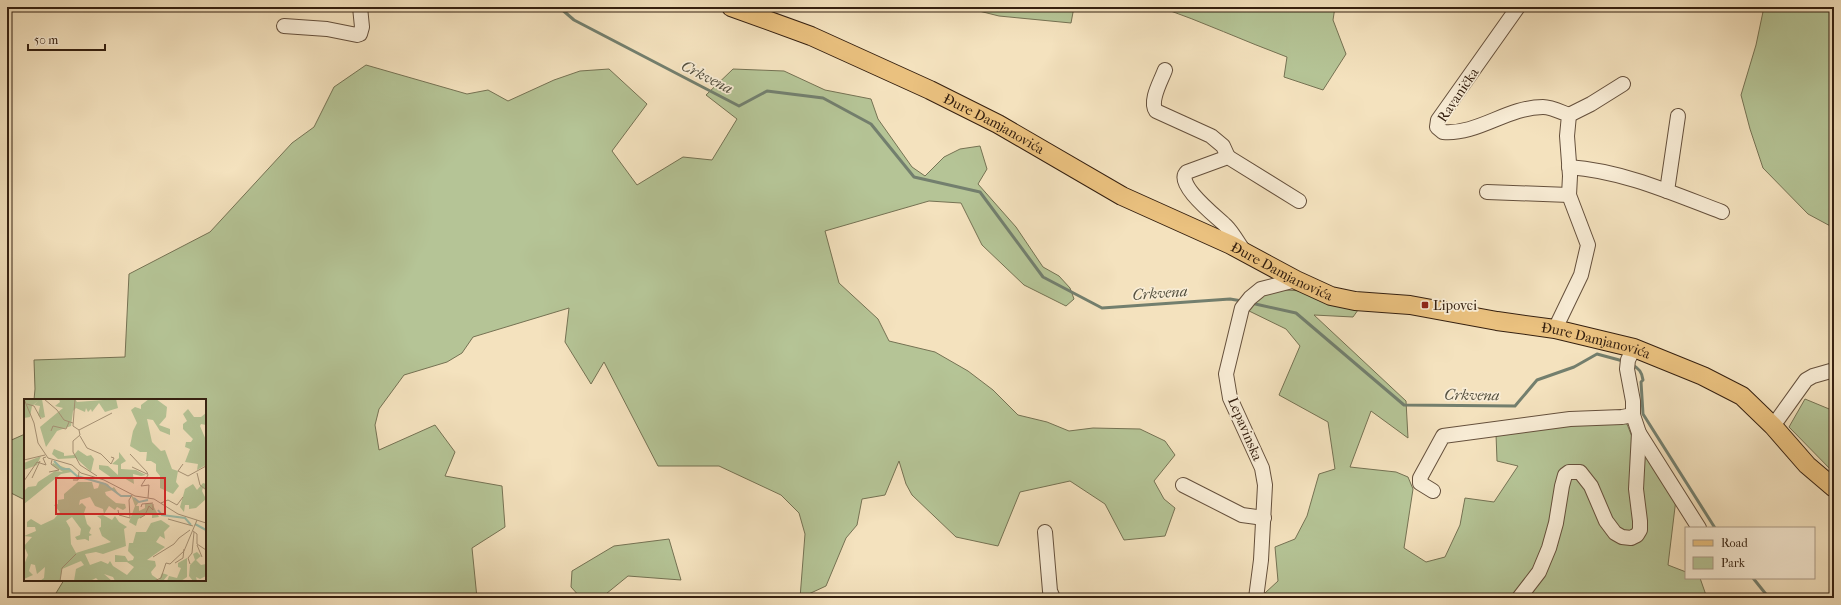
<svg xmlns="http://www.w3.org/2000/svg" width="1841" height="605" viewBox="0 0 1841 605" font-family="'IM FELL French Canon',serif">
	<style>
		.green { fill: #b5c496; stroke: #757253 }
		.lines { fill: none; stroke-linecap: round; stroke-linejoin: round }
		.stream { stroke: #737f6e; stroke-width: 3 }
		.minor-casing { stroke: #65503c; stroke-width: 16 }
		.major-casing { stroke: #352010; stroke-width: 20 }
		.minor { stroke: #f8ecd5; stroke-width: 14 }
		.major { stroke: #eac17f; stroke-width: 18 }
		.poi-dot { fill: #8f2418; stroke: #f8ecd5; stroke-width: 1.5 }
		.labels { text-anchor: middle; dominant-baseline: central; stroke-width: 3.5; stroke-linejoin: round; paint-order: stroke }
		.street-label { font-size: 14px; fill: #352010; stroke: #f8ecd5 }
		.poi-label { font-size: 14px; fill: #352010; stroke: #f8ecd5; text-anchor: start }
		.water-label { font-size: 15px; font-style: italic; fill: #54503f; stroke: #f8ecd5 }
		.inset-river { fill: none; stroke: #9dbfac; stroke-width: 2 }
		.inset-road { fill: none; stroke: #a89478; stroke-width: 1 }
		.view { fill: #d62828; fill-opacity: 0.15; stroke: #d62828; stroke-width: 2 }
		.inset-edge { fill: none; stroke: #352010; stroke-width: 2 }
	</style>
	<rect width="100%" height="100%" fill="#f4e2be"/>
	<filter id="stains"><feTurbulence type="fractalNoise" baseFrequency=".005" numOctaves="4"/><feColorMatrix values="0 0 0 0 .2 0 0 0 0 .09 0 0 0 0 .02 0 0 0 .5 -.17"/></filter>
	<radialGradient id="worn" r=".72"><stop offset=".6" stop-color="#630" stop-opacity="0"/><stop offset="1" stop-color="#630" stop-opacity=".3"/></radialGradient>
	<g class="green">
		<path d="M963 7H1074L1071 23 999 16Z"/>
		<path d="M1160 7H1335L1333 20 1346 54 1323 90 1284 77 1287 57C1244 41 1203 22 1160 7Z"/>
		<path d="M1764 7H1834V228L1808 214 1763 168 1750 129 1741 95 1756 45Z"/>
		<path d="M366 65 467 94 488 90 508 101 554 80 580 71 609 69 647 104 612 151 637 185 683 157 712 160 737 119 706 95 733 69 784 71 825 90 871 99 878 119 912 167 925 176 944 157 960 149 980 146 987 169 978 184 1016 227 1043 267 1059 276 1070 288 1074 299 1066 306 1024 285 982 245 961 203 929 201 825 231 839 283 878 319 889 341 935 352 968 371 993 390 1018 415 1047 422 1069 431 1093 428 1140 429 1165 441 1175 455 1154 481 1164 499 1175 508 1165 536 1124 540 1105 504 1070 481 1020 492 998 546 956 537 912 495 906 484 899 461 885 495 862 499 857 525 846 538 826 586 800 598 805 534 799 513 781 495 719 466H658L604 362 591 384 565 342 569 308 473 337 462 353 447 362 404 375 379 409 375 425 379 450 435 425 455 452 445 476 502 486 505 527 472 548 477 598H53L64 580H205V400H34L35 389 34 360 125 357 129 274 210 232 292 143 314 127 334 87Z"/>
		<path d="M1267 289 1303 291 1358 310 1353 317 1314 315 1406 401 1408 438 1371 411 1350 467 1396 472 1408 477 1413 489 1404 548 1426 562 1445 557 1460 525 1465 498 1494 502 1518 466 1497 461 1496 434 1614 420 1627 424 1634 442 1645 445 1676 499 1668 565 1686 572V578H1700L1707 598H1527L1514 593 1511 598H1265V593L1278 581 1275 547 1295 539 1307 516 1319 474 1335 469 1328 422 1279 395 1300 346 1286 329 1245 309Z"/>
		<path d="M1805 399 1834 411V473L1789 427Z"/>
		<path d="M25 434V500L7 491V442Z"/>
		<path d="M669 539 681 580 628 576 601 598H581L571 587 572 571 614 546Z"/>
	</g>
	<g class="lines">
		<g class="stream">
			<path d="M559 7 574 20 739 106 767 91 823 98 871 124 914 177 980 192 1043 277 1102 308 1230 299 1242 301"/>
			<path d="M1251 303 1296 313 1404 405 1515 406 1537 380 1574 367 1597 354 1623 361"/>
			<path d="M1632 365C1639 368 1642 372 1643 380L1641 382 1643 414 1715 528"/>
			<path d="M1753 578 1769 598"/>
		</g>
		<defs>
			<g id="minor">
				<path d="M1518 7 1438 120 1437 127 1443 132C1478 135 1507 107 1543 107 1551 107 1561 112 1569 115L1567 136 1570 176 1569 195 1588 245 1581 275 1555 329"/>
				<path d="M284 26 327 29 357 35 360 34 362 27 360 7"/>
				<path d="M1165 70C1161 81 1149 101 1156 111L1211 136 1223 146 1228 157"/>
				<path d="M1569 115 1591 104 1623 84"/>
				<path d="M1569 167C1623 171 1672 193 1722 212"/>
				<path d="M1667 191 1678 116"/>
				<path d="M1487 192 1569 195"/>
				<path d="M1244 251C1238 243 1233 233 1226 226 1217 217 1174 184 1187 172L1228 157 1299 201"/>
				<path d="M1634 348 1628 360 1627 369 1633 401V415L1639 433 1699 528"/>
				<path d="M1773 426 1806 380 1813 376 1834 370"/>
				<path d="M1183 485 1242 515 1264 518"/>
				<path d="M1433 491 1420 483V478L1443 436 1570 419 1622 417 1633 415"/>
				<path d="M1045 532 1050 591 1053 598"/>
				<path d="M1256 598 1261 560 1265 485 1262 468 1230 398 1226 374 1242 308 1250 298 1261 289 1296 280"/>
				<path d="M1519 598 1539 572 1549 548 1556 523 1562 486 1565 475 1569 472H1580L1591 486 1606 521 1615 533 1622 537 1631 538 1637 535 1640 530V521L1636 489 1639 433"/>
			</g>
			<g id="major">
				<path id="s1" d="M731 7 811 36 930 90 998 124 1122 196 1231 245 1296 280 1331 296 1355 301 1410 305 1497 321 1555 329 1634 348 1703 376 1742 396 1773 426 1807 465 1834 488"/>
			</g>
		</defs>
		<use href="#minor" class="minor-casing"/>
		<use href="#major" class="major-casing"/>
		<use href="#minor" class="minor"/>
		<use href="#major" class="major"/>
	</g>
	<rect class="poi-dot" x="1421" y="301" width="8" height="8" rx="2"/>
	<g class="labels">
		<g class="street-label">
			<text transform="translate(1458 95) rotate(-56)">Ravanička</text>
			<text stroke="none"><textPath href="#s1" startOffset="288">Đure Damjanovića</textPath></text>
			<text stroke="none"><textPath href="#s1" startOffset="612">Đure Damjanovića</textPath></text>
			<text stroke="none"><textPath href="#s1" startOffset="936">Đure Damjanovića</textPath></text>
			<text transform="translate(1245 429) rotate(67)">Lepavinska</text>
		</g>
		<g class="poi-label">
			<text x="1433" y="305">Lipovci</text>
		</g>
		<g class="water-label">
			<text transform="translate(707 77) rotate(27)">Crkvena</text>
			<text transform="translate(1160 293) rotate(-4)">Crkvena</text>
			<text transform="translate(1472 395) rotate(1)">Crkvena</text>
		</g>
	</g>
	<g transform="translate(24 399)">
		<rect width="182" height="182" fill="#f4e2be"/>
		<path d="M0 0H18L21 18 18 19 14 16 16 7 10 6 14 2 8 7 6 18 0 19ZM35 0H51L53 3 92 0 94 9 81 13 75 4 68 13 67 10 64 13 62 9 61 13 52 9 49 12 47 27 33 32 22 48 16 28 39 9 31 7 36 3ZM125 0H132L143 8 142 18 135 26 146 30V36L136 32 129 21 123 20 128 43 137 52 141 51 148 70 154 72 152 83 155 87 149 95 136 89V77L132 72V65L127 62H122L123 53H116L106 47 109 32 113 24 107 11 111 8 117 10V6ZM164 10 170 18H177L182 14V26L177 25 176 27 182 41V66L173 71 174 65 161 63 166 50 161 48 162 43H167L169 40 159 30V25L163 22 159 15ZM30 50 40 54V57L50 56 54 51 63 57 67 56 70 60 67 73 52 59 34 60 28 55ZM95 53 102 62 97 65V70L112 71 122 76 117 77 109 75 110 85 100 79H88L75 70V66L84 67 94 76V66L88 65 95 59ZM17 57 13 66 0 71V64ZM29 64 47 71 51 76 48 73 37 75 0 105V92L4 88 12 87 14 83 31 72 39 73 28 66ZM54 83H68L70 90 74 89 76 83 84 85 87 90 90 88 96 97 89 91 81 93 82 96 92 104 101 105 102 109 99 111 93 108 91 111 85 107 80 115 79 110 71 107 66 98 56 101 55 106 58 104 62 108 60 114 63 125 67 129 65 134 68 136 65 137V142L61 140 53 141 51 138 56 136 57 130 48 118 42 122 46 129 47 145 52 154 87 143 78 137 75 129 77 128V120L73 117 79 116 88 121 91 117 95 123 103 128 100 130 102 147 79 155 72 153 61 155 66 166 77 162 84 165 86 162 89 167 103 176 110 168 103 163H91V156L101 157 104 162 109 161 110 158 104 152 105 144H109L112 133H122L127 124 137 121 146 127 140 133 141 140 136 137 132 143 141 148 123 161 131 162 132 167 127 173 128 176 135 181 138 174 144 176 139 182H91L89 178 80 175 88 182H75L72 179 66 182H50L52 170 60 166 57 162 38 170 36 182H16L20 179 21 168 13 175 11 166 7 165 5 172 9 176 0 180V166L4 156 0 147 8 138 0 137 12 132 11 128H3V123L7 120 17 126 30 120 36 113 30 106 34 105V101L40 100V95ZM179 84 182 85V90L179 89 178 92 182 100 172 109 165 110V106H161L160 113 156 108 161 90 169 85 173 91ZM107 96 115 103 112 107H115V112L121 109V105L128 104 135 118 128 119V115H123L114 120 112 127 105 123 111 107ZM173 153 177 157 172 161 177 166 182 165V177L176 180 172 178 173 182H169L165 177 166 166 171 161 169 155ZM163 159V178L157 182H143L145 177 153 179 157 169 154 168V164Z" fill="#b5c496"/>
		<path class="inset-river" d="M30 62 38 70H45L53 77 81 85 97 97H107M110 99 115 103 124 101M134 111 138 116 161 119 167 126M171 125 182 131"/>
		<path class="inset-road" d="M0 0 10 24 14 44 24 59 48 66 57 74 80 81 111 97 130 100 154 115 182 124M20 0 33 11 40 21 49 24M51 0 49 27 55 31 56 36 49 42V53L56 66 73 77M3 5 10 7 17 20M55 31 88 14M27 32 29 27 42 30 45 23M56 37 63 49 77 55 87 65 90 59 87 58M106 55 123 73 124 76 117 87 125 86 124 99M0 61 21 56M159 65 154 72 164 77 182 67M108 68 123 75M25 73 35 71 27 65 28 61M173 74 176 86 182 91M8 79 16 62M49 81H54L55 73M0 82 13 63 22 66 19 59 22 58M137 104 144 101 153 106 159 98M117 108 118 105 129 104M94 111 95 116 106 119 105 101 108 96M116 119 121 116 125 107 129 111V105M144 120 169 127M169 132 173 135V145L182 151M173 146 178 158M129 158 150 145 155 139 166 131M151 164 159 159 160 150M166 165 164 159 168 154 170 133M36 182 38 169 52 155M130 182 137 179 142 164 146 165 160 152 173 121"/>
		<path class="view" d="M32 79H141V115H32Z"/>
		<rect width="182" height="182" class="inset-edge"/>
	</g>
	<rect width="1841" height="605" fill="none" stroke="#f4e2be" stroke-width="24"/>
	<rect x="8" y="8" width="1825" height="589" fill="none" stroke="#352010" stroke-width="2"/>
	<rect x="12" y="12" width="1817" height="581" fill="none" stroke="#352010"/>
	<rect x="1685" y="527" width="130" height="52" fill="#f8ecd5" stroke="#aa9a86"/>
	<rect x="1693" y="540" width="20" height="6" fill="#eac17f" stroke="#aa9a86"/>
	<text x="1721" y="547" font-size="12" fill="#352010">Road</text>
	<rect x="1693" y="557" width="20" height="12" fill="#b5c496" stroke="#aa9a86"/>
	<text x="1721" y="567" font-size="12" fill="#352010">Park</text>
	<path d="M28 44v6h77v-6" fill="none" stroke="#352010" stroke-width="2"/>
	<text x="34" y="44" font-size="12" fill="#352010" stroke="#f8ecd5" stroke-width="3" paint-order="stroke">50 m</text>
	<rect width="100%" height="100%" filter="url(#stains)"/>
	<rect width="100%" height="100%" fill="url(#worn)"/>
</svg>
